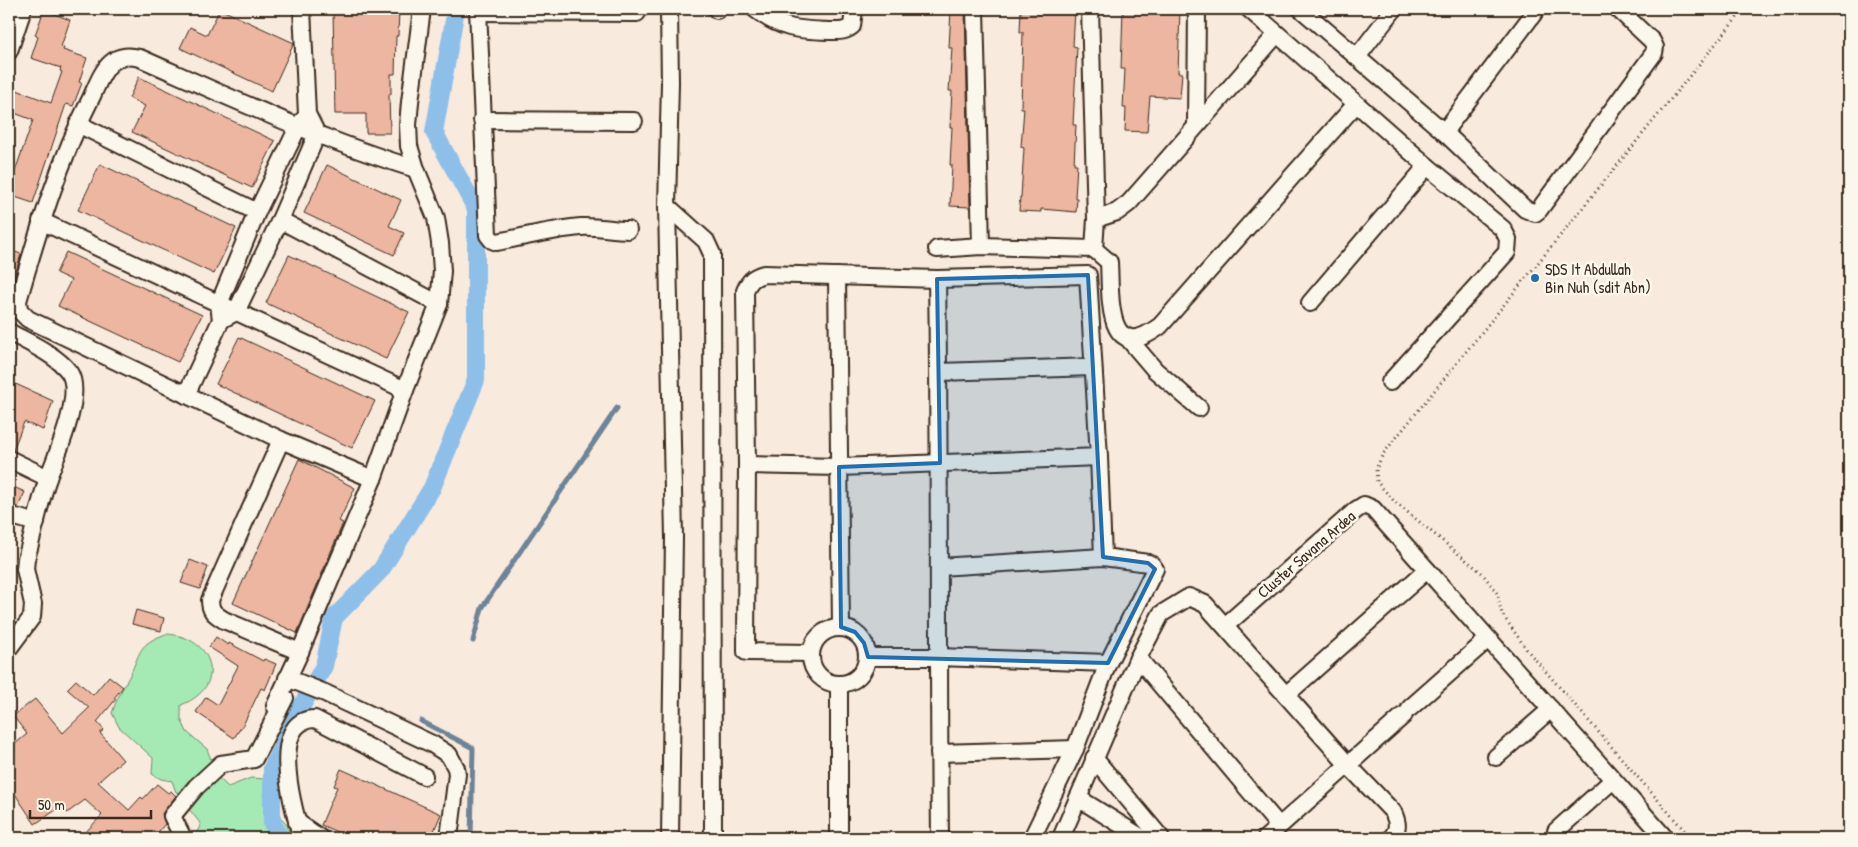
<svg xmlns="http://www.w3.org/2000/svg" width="1858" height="847" viewBox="0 0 1858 847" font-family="'Patrick Hand',sans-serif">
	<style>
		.green { fill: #a5e9b4; stroke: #708a69 }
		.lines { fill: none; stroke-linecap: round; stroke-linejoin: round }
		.stream { stroke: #6d8398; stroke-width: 5 }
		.canal { stroke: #8ebfe9; stroke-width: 18 }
		.building { fill: #ecb6a0; stroke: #3b2a1e }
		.minor-casing { stroke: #3b2a1e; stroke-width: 20 }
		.path { stroke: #3b2a1e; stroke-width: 3; stroke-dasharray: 1 4; stroke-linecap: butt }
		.minor { stroke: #fbf7ec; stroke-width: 16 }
		.marked { fill: #1f6fb2; fill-opacity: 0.2; stroke: #1f6fb2; stroke-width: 4; stroke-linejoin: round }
		.poi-dot { fill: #1f6fb2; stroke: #fbf7ec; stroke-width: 2 }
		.labels { text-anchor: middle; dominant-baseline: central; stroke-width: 5; stroke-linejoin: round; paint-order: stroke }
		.poi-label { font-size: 16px; fill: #3b2a1e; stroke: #fbf7ec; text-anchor: start }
		.street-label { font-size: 16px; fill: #3b2a1e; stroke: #fbf7ec }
	</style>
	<rect width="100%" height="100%" fill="#f8eadd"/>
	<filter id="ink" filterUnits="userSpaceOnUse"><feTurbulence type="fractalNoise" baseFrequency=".02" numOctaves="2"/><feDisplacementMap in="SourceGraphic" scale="10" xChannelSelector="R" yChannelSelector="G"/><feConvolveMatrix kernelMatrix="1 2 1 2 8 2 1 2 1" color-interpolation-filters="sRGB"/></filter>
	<g filter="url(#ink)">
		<path class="green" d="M166 634C214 636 229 687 181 705V719L187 732 207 749 217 776 228 787 251 778 265 779 270 793 269 807 287 825 291 838H187L196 834 201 824 188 808 189 797 176 792 172 781 161 779 152 774 153 758 119 727 112 713C116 700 122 689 129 677 141 653 137 644 166 634Z"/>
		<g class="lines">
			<g class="stream">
				<path d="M473 641 482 608 617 408"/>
				<path d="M421 721 473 748 471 838"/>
			</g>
			<path class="canal" d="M281 838 272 823V768L295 718 324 666 334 618 381 570 432 488 476 380V209L434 132 456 9"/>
		</g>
		<g class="building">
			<path d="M220 9 294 43 272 91 180 48 190 27 207 35Z"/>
			<path d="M333 9H399L398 36H396L395 74H391V94H389L390 133H366V114H335Z"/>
			<path d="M951 9H965L970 207 950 206 952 165H950L952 127H950L952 91H949L952 48H949Z"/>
			<path d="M1021 9 1075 10 1073 46 1077 47 1073 125H1076L1074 164H1077L1075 198H1077L1076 212 1041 209V212L1019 211 1020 197H1021L1024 148 1021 147 1024 108H1021L1023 32H1020Z"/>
			<path d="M1123 9H1180L1178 73H1182L1180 98 1150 96 1147 132 1125 131 1126 108H1123L1125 69H1121Z"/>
			<path d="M44 10 70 20 61 47 64 48 63 50 87 58 79 82 82 83 73 106 66 104 33 203 9 195V173L14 174 33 120 9 111V87L51 103 62 72 60 71 61 68 31 58 38 37 35 35Z"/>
			<path d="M139 77 275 141 252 188 132 132 145 106 129 98Z"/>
			<path d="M100 164 236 228 214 274 78 210Z"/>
			<path d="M327 165 401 200 389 226 404 233 394 255 304 213Z"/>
			<path d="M9 250 21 254 9 295Z"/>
			<path d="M66 252 202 315 178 362 58 306 71 280 56 273Z"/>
			<path d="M289 255 409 312 386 359 266 303Z"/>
			<path d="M239 337 375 401 352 448 216 384Z"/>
			<path d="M9 381 53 401 43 430 24 422 13 450 9 449Z"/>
			<path d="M299 459 355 488 339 521 343 523 297 633 233 603Z"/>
			<path d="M9 485 25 492 18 507 9 505Z"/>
			<path d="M190 560 208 567 200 589 181 583Z"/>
			<path d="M136 610 164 618 161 631 132 624Z"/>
			<path d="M216 637 228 645 229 643 263 661 264 659 276 664 265 690 261 688 244 723 234 738 196 712 206 697 218 705 238 666 209 647Z"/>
			<path d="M109 676 123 687 114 698 116 699 97 722 104 730 100 733 123 760 98 782 129 810 141 797 143 799 157 784 168 793 171 791 176 796 162 814 165 824 153 838H80L102 815 85 800 67 813 62 806 35 824 9 785V749L27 734 13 716 35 699 63 733 89 708 67 689 76 680 93 695Z"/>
			<path d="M341 769 441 814 431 838H351L321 825 337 787 334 786Z"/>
		</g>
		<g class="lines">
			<defs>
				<g id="minor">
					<path d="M478 9 488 235 492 240 497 242C523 237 555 229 581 227 597 226 612 230 628 230"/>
					<path d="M669 9 670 83 667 206 674 537 670 838"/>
					<path d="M717 9V10"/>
					<path d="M755 9C780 29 798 30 829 31 838 31 845 32 852 26L854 9"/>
					<path d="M975 9 981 246"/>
					<path d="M1090 9 1096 219 1094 249"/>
					<path d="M1249 9 1427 166 1503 229 1508 239 1507 252 1390 382"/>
					<path d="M1301 9 1444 132 1525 209 1535 213 1539 210 1654 53 1655 47 1652 41 1618 9"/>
					<path d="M478 12 637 13"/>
					<path d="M9 51 23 9"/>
					<path d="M1357 57 1394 9"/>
					<path d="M482 120 634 121"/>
					<path d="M78 124 257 212"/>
					<path d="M1196 124 1197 9"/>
					<path d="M1444 132 1537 9"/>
					<path d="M667 206 706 241 712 254 713 838"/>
					<path d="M1096 219 1117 212 1129 203 1277 34"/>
					<path d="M280 220 439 304"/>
					<path d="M41 221 405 390"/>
					<path d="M937 249 981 246 1094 249 1109 262C1111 295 1105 367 1160 326L1356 104"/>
					<path d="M837 276 841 627"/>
					<path d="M937 279C940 465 938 652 940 838"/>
					<path d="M1310 303 1427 166"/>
					<path d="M221 320 236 312 280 220 317 134 307 114 302 9"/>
					<path d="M9 332C27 342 57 355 69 372 84 394 57 454 48 478 39 504 34 532 26 559L25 569 33 604 32 617 9 648"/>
					<path d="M1126 336 1155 370 1199 408"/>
					<path d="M939 372 1093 367"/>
					<path d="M186 395 221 320 219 304 257 212 298 127 303 120"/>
					<path d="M281 440 210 600C210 612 215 614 224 620L300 652"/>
					<path d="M9 459 48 478"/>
					<path d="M747 465 839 467 1099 457"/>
					<path d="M373 479 281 440 28 319 19 310 18 301C38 231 59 161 92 96 97 85 102 71 111 63 120 55 130 56 140 58 231 98 321 140 416 169"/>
					<path d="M9 515 36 523"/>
					<path d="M939 567 1103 557 1148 563 1152 565 1155 569 1108 663 1075 749 1032 838"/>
					<path d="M1225 626 1356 510 1364 505 1373 509 1665 838"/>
					<circle cx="839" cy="656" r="28"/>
					<path d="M811 653 746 652 747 465 745 291C749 281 753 277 764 274L937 279 1088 275 1099 457 1103 557"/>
					<path d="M868 657H938L1108 663"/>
					<path d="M1138 658 1279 826"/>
					<path d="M287 678 325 693 432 744 449 755 456 768 457 774 449 838"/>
					<path d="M839 685V838"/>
					<path d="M1286 695 1427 570"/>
					<path d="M275 706 300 652 373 479 405 390 439 304 442 271 440 243 436 218 416 169 409 146 408 125 410 102 422 9"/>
					<path d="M1410 708 1488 639"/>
					<path d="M939 753 1075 749"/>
					<path d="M1496 757 1551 709"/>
					<path d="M1094 758 1161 838"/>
					<path d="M1078 798 1142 838"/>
					<path d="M297 822 320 838"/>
					<path d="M1556 831 1613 780"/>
					<path d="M183 838 172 816 196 787 221 764 254 759 285 698"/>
					<path d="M302 838C294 812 267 719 315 719L424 776"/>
					<path d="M1061 838 1138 658 1161 614 1189 597 1205 604 1348 765 1393 812C1398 823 1399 829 1391 838"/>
					<path d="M1266 838 1404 715"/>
				</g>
			</defs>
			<use href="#minor" class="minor-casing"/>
			<path class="path" d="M1691 838 1527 650 1502 614 1497 593 1482 573 1395 502 1377 482 1376 469 1383 454 1744 9"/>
			<use href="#minor" class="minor"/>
		</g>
	</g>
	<path class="marked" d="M1088 275 1103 557 1148 563 1155 569 1108 663 868 657 864 643 855 632 841 627 839 467 940 463 937 279Z"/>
	<circle class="poi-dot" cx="1535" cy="278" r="5"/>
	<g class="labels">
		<g class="poi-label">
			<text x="1545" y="269">SDS It Abdullah<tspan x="1545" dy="18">Bin Nuh (sdit Abn)</tspan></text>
		</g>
		<g class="street-label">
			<text transform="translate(1306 554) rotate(-41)">Cluster Savana Ardea</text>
		</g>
	</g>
	<rect width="1858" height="847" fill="none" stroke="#fbf7ec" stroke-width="30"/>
	<rect x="15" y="15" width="1828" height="817" fill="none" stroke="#3b2a1e" stroke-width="2" filter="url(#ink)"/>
	<path d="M30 810v8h121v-8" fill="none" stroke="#3b2a1e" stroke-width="2.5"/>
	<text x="38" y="810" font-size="15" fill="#3b2a1e" stroke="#fbf7ec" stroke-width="4" paint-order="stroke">50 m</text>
</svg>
